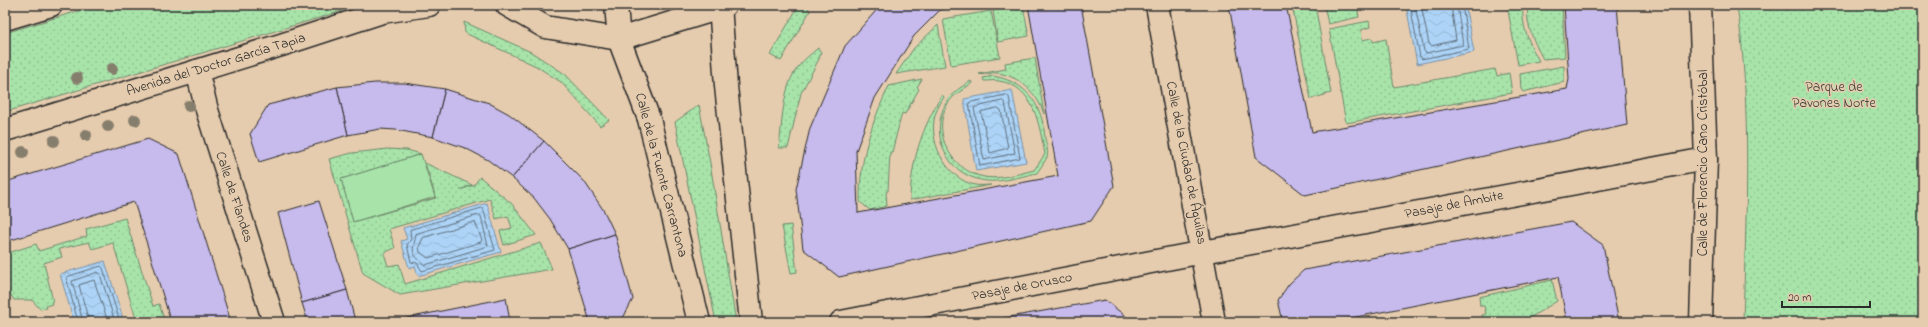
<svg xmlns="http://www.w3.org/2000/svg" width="1928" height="327" viewBox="0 0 1928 327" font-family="'Indie Flower',sans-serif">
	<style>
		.grass { fill: #a8e4aa; stroke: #6a886a }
		.park { fill: url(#park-dots); stroke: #6a886a }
		.water { fill: url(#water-waves); stroke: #7990a5 }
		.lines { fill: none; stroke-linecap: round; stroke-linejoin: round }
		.shore { stroke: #5f6f7d; stroke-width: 1 }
		.building { fill: #c7baec; stroke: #2b2b2b }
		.minor-casing { stroke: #2b2b2b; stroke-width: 25 }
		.major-casing { stroke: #2b2b2b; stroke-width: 25 }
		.minor { stroke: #e6ccae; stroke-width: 22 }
		.major { stroke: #e6ccae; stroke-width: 22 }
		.tree { fill: #867e6d }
		.labels { text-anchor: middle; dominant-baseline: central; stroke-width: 3; stroke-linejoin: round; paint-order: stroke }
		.street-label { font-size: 14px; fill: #2b2b2b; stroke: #e6ccae }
		.park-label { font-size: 14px; fill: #383e38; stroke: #e6ccae }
	</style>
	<defs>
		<pattern id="park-dots" width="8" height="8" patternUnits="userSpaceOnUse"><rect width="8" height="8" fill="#a8e4aa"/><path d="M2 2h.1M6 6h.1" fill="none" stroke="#91c492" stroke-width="1.8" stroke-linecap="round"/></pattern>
		<pattern id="water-waves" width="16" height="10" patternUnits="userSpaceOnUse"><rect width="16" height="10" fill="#add4f7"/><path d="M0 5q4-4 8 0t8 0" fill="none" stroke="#95b6d4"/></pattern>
	</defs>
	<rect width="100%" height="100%" fill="#e6ccae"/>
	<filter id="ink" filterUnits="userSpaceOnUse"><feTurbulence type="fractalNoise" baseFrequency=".025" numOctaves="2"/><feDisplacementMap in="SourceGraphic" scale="8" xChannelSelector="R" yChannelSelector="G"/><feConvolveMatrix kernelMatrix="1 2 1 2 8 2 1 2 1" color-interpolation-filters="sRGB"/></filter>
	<g filter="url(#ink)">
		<path class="grass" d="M421 154 435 197 353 222 341 179Z"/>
		<g class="park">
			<path d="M98 5H362L5 112V33Z"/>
			<path d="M799 5H810L808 9 810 11 781 61 770 55Z"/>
			<path d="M1292 5H1315L1331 93 1311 99Z"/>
			<path d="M1324 5H1357L1359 17 1328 24Z"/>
			<path d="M1507 5H1523C1521 26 1529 43 1539 61L1518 65Z"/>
			<path d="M1528 5H1562L1565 57 1543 59C1534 42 1525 24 1528 5Z"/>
			<path d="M1737 5H1923V322H1743C1746 217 1752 110 1737 5Z"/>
			<path d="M1023 6 1029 36 998 42 993 11Z"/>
			<path d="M991 11 1000 57 951 65 943 19Z"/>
			<path d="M1369 21 1370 27 1361 30 1362 40 1372 38 1373 42 1386 39 1394 87 1495 69 1497 76 1509 73 1512 93 1346 123 1329 29Z"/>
			<path d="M464 22 531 52 565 74 609 120 600 126 561 82 536 66 465 33Z"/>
			<path d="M938 25 945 66 896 74 914 48Z"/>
			<path d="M818 48 821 52 819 59 801 93 788 148H779C782 125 782 87 798 67 803 60 811 54 818 48Z"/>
			<path d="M1035 58 1044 114C1037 93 1020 76 997 73 991 72 984 76 979 74L1006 69 1005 63Z"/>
			<path d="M1564 66V82L1527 91 1523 92 1521 89 1520 74Z"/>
			<path d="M993 76C1027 82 1043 105 1045 139 1046 144 1049 152 1047 157 1045 162 1040 168 1037 173 1018 177 996 185 977 179 944 170 930 132 946 103 951 93 961 87 971 81L972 83C966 88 958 92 952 98 929 125 947 167 980 176 996 181 1018 174 1034 170L1045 154C1039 126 1035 86 999 81 995 80 989 81 984 81L983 78Z"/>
			<path d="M922 79 917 87 919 89 905 114 902 113 892 152H890L888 191 886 192 887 206 870 210 860 202C859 160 871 124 889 86Z"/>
			<path d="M942 95 944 97C940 104 935 112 934 120 930 146 948 179 975 185 980 186 986 185 991 185L910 200C911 161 922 128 942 95Z"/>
			<path d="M699 105 710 163 736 322H716L675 122Z"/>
			<path d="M388 149 407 150 421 154 341 179 353 222 436 198 425 163 472 185 460 190 474 185 480 177 512 204 536 235 504 245 500 231 512 228 508 216 496 219 490 199 389 229 395 248 384 253 388 266 399 264 405 284 541 243 552 269 400 295 363 273 329 159 352 153Z"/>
			<path d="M125 218 153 306 159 304 165 322H137L113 243 92 249 89 242 59 249 62 257 44 263 53 301 51 302 52 304 46 306 47 308 40 309 32 300H14L5 286V254L36 244 39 251 87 236 86 229Z"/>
			<path d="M791 225 797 272 791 273 782 226Z"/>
			<path d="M1552 280 1557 301 1523 322H1483L1482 315 1486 314 1484 306H1480L1479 297Z"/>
		</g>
		<g class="water">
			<path d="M1406 5H1465L1474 52 1417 64Z"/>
			<path d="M1012 90 1026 162 976 171 964 99Z"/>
			<path d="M487 203 501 252 418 276 415 266 409 268 401 241 407 239 403 228Z"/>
			<path d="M105 261 124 322H74L60 274Z"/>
		</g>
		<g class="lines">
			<g class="shore">
				<path d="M1410 5 1420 57 1422 59 1469 49 1462 5"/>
				<path d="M1415 5 1424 51 1426 53 1463 45 1457 5"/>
				<path d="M1421 5 1429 44 1431 46 1456 40 1451 5"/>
				<path d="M1007 95 1009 97 1020 158 980 166 969 103Z"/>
				<path d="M1003 101 1005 103 1015 153 984 160 974 108Z"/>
				<path d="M998 108 1001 110 1008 148 990 153 981 112Z"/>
				<path d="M483 208 495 250 422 271 417 263 411 262 407 245 411 239 410 230Z"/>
				<path d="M479 215 481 216 488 246 425 265C409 252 413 252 416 234Z"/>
				<path d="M475 222 482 240 481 242 428 258 420 252 419 247 423 238Z"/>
				<path d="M78 322 66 277 101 266 103 268 120 322"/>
				<path d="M83 322 72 281 98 272 100 274 115 322"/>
				<path d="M89 322 79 285 94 280 108 322"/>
			</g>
		</g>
		<g class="building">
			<path d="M881 5H949L939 11 914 36 875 98 856 151 858 213 1058 176 1028 5H1081L1114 186 1091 221 839 277 803 249 796 189 810 128 845 46Z"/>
			<path d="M1229 5H1286L1312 132 1567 89 1569 79 1564 5H1617L1627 125 1305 195 1256 157Z"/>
			<path d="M375 83H404L445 89 433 137 396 130 380 129 348 135 337 87Z"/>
			<path d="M337 87 348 135 259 162 250 134 268 105Z"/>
			<path d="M445 89 489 103 509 114 544 141 512 178 488 160 465 148 433 137Z"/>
			<path d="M148 139 179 154 231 322H171L134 202 5 242V182Z"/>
			<path d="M544 141 584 181 604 211 615 234 568 249 550 219 534 198 512 178Z"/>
			<path d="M319 201 347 290 302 303 278 213Z"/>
			<path d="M1571 222 1603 245 1619 322H1567L1558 277 1341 320 1342 322H1283L1278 300 1289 284 1304 270Z"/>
			<path d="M615 234 633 299 621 322H590L568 249Z"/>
			<path d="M347 290 354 317 363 322H308L302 303Z"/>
			<path d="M506 298 510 322H398L397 320Z"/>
			<path d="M1105 300 1133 322H982Z"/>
		</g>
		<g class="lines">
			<defs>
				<g id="minor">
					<path d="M1157 5 1214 322"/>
					<path d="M1700 5 1706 159 1701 322"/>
					<path d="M197 71 207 110 274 322"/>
					<path d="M841 322 1203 252 1706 159"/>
				</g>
				<g id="major">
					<path d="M507 5 545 27 619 39 720 8 725 5"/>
					<path d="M616 5 619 39 649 119 699 322"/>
					<path d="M720 5 726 86 751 322"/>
					<path d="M5 19 51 5"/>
					<path d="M5 130 281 45 382 12 429 5"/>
				</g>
			</defs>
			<use href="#minor" class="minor-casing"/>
			<use href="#major" class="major-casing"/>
			<use href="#minor" class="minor"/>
			<use href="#major" class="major"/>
		</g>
		<g class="tree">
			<circle cx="112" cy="69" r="6"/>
			<circle cx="77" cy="78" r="6"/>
			<circle cx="189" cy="106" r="6"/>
			<circle cx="135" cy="120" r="6"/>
			<circle cx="108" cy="126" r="6"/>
			<circle cx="86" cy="135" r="6"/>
			<circle cx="54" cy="141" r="6"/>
			<circle cx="23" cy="152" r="6"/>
		</g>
	</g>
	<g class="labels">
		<g class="street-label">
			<text transform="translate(216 65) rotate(-17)">Avenida del Doctor García Tapia</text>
			<text transform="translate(1186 163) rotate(79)">Calle de la Ciudad de Águilas</text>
			<text transform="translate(1703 163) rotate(-90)">Calle de Florencio Cano Cristóbal</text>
			<text transform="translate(661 175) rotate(75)">Calle de la Fuente Carrantona</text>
			<text transform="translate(234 197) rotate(72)">Calle de Flandes</text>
			<text transform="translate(1454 205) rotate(-11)">Pasaje de Ambite</text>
			<text transform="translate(1022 287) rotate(-11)">Pasaje de Orusco</text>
		</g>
		<g class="park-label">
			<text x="1834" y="87">Parque de<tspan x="1834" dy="16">Pavones Norte</tspan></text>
		</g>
	</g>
	<rect width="1928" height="327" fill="none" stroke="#e6ccae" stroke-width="20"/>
	<rect x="10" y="10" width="1908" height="307" fill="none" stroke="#2b2b2b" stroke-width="1.5" filter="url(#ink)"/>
	<path d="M1782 301v6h88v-6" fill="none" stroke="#2b2b2b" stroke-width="2"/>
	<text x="1788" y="301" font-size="12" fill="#2b2b2b" stroke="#e6ccae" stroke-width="3" paint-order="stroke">20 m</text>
</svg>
